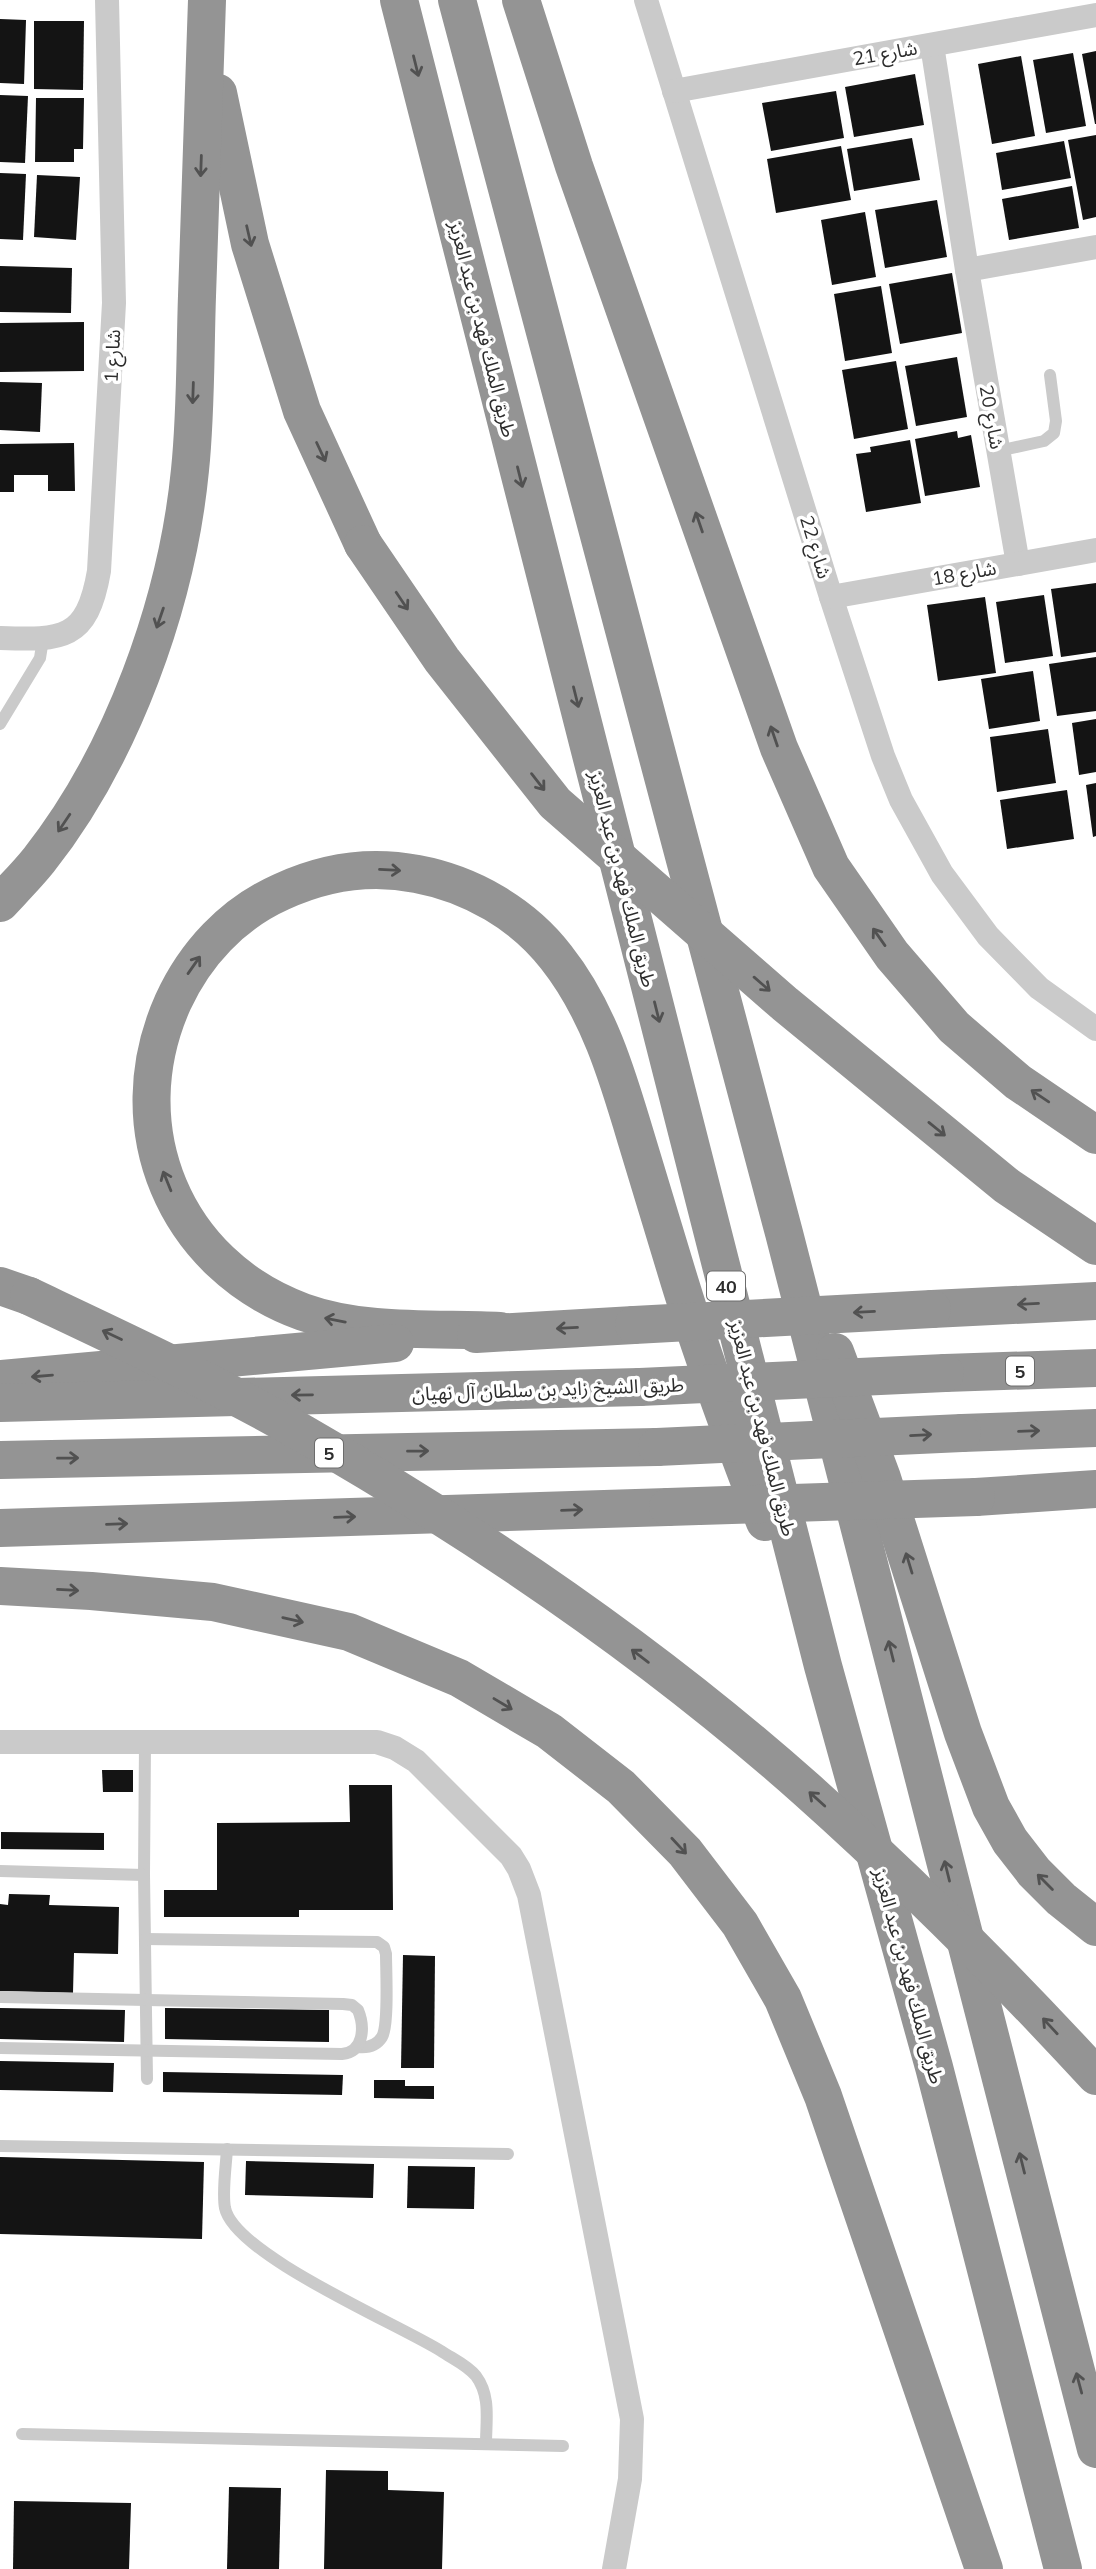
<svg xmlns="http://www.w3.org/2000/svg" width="1096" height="2569" viewBox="0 0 1096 2569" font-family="Mulish,'Noto Sans Arabic',sans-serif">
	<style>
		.building { fill: #141414 }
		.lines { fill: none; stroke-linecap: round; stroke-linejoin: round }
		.lane { stroke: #cacaca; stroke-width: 12 }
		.street { stroke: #cacaca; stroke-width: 24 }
		.highway { stroke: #949494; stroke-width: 38 }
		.highway-bridge { stroke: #949494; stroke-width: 38 }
		.oneway { stroke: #515151 }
		.labels { text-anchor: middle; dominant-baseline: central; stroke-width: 7; stroke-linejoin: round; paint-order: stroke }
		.shield { fill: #fff; stroke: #6c6c6c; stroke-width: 2 }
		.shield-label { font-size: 18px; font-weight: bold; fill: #2d2d2d }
		.street-label { font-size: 19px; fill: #2d2d2d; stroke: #fff }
	</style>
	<rect width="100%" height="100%" fill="#fff"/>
	<g class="building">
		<path d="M0 19 26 20 24 84 0 83Z"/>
		<path d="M34 21H84L83 90 34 89Z"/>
		<path d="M1096 51V124H1095L1082 54Z"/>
		<path d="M1073 53 1086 126 1046 133 1033 60Z"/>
		<path d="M1021 56 1035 136 992 144 978 64Z"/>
		<path d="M915 74 924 125 854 137 845 87Z"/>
		<path d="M836 91 844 138 771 151 762 103Z"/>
		<path d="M0 95 28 96 25 163 0 162Z"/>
		<path d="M36 98H84L83 149H74V162H35Z"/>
		<path d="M1096 135V217L1083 220 1068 140Z"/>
		<path d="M912 138 920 180 854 191 847 149Z"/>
		<path d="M1064 141 1071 178 1002 190 996 153Z"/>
		<path d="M841 146 851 200 776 213 767 159Z"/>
		<path d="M0 173 26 174 23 240 0 239Z"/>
		<path d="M37 175 80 177 76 240 34 237Z"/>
		<path d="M1072 186 1079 228 1009 240 1002 199Z"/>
		<path d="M937 200 947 257 885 268 875 210Z"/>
		<path d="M865 212 876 277 832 285 821 220Z"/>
		<path d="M0 266 72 268 71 313 0 312Z"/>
		<path d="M952 273 962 333 900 344 889 284Z"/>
		<path d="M881 286 892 353 845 361 834 294Z"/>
		<path d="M84 322V371L0 372V323Z"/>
		<path d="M957 357 967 417 916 426 905 366Z"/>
		<path d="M896 361 908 429 854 439 842 370Z"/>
		<path d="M0 382 42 383 40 432 0 430Z"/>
		<path d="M957 431 958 438 971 435 980 487 925 496 915 439Z"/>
		<path d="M910 440 921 503 866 512 856 454 871 452 870 447Z"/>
		<path d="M74 443 75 491H48V475H14V492H0V444Z"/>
		<path d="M1096 583V652L1061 657 1051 589Z"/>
		<path d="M1044 595 1053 656 1005 663 996 602Z"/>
		<path d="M985 597 996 673 938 681 927 605Z"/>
		<path d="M1096 657V711L1057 716 1049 664Z"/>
		<path d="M1033 671 1040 721 989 729 981 679Z"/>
		<path d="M1096 719V772L1079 775 1072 723Z"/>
		<path d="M1048 729 1056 783 997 792 990 737Z"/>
		<path d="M1096 783V836L1093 837 1086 785Z"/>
		<path d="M1067 790 1074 839 1007 849 1000 800Z"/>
		<path d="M102 1770H133V1792H103Z"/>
		<path d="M349 1785H392L393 1910H299V1917H164V1890H217V1823L350 1822Z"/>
		<path d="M1 1832 104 1833V1850L1 1849Z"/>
		<path d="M9 1894 50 1895 49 1905 119 1907 118 1954 74 1953 73 1993 0 1991V1904L8 1905Z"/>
		<path d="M403 1955 435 1956 434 2068H401Z"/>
		<path d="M0 2008 125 2010 124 2042 0 2039Z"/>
		<path d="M165 2008 329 2010V2042L165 2039Z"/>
		<path d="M0 2061 114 2063 113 2092 0 2090Z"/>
		<path d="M163 2072 343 2075 342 2095 163 2092Z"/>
		<path d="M374 2080H405V2086H434V2099L374 2098Z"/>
		<path d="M0 2157 204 2162 202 2239 0 2234Z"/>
		<path d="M246 2161 374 2164 373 2198 245 2195Z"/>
		<path d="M408 2166 475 2167 474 2209 407 2208Z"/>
		<path d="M326 2470 388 2471V2490L444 2492 442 2569H324Z"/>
		<path d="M229 2487 281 2488 279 2569H227Z"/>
		<path d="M14 2501 131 2503 129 2569H13Z"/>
	</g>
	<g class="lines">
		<g class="lane">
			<path d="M998 451 1044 441 1054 433 1056 421 1050 375"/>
			<path d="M0 724 40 658 43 639"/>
			<path d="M145 1743 144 1875 147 2079"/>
			<path d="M0 1871 144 1875"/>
			<path d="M145 1939 377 1942 384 1947 386 1954C386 1970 389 2025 382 2037 377 2045 368 2048 358 2047"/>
			<path d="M0 1997 343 2004 352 2005 358 2010C365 2027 364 2052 342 2054L0 2048"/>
			<path d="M0 2146 508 2154"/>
			<path d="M227 2149C226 2166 222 2192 225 2208 235 2255 398 2324 441 2351 453 2359 467 2365 476 2376 491 2396 486 2421 486 2444"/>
			<path d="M22 2434 563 2446"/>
		</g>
		<g class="street">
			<path d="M646 0 831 597 883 756 901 800 942 874 988 936 1039 988 1096 1029"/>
			<path d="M932 45 967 270 1018 564"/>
			<path d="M674 91 1096 15"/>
			<path d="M967 270 1096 247"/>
			<path d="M831 597 1096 550"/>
			<path d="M0 638C62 640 87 641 99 571L114 303 107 0"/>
			<path d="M0 1742H377L395 1748 416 1761 511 1856 519 1869 529 1895 632 2419 630 2479 614 2569"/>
		</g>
		<g class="highway">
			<path d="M399 0 823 1666 934 2067 1063 2569"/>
			<path d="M457 0 784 1233 1096 2449"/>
			<path d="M521 0 574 166 779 748 831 867 892 955 954 1027 1018 1082 1096 1135"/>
			<path d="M218 93 250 244 302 411 363 544"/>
			<path d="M0 903C13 889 27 875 39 860 122 755 177 603 190 470 196 413 195 354 197 296 200 197 204 99 207 0"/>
			<path d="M0 1286 29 1296"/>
			<path d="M932 1309 1096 1301"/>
			<path d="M500 1331C436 1328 364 1334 303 1312 174 1265 117 1127 173 1002 195 954 232 914 281 892 324 872 371 865 417 874 471 884 523 914 556 957 598 1010 617 1074 636 1138 650 1185 665 1233 679 1280 704 1362 734 1442 765 1522"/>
			<path d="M476 1334 634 1325"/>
			<path d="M835 1352 882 1478 963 1733 991 1807 1010 1841 1034 1872 1061 1899 1096 1927"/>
			<path d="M945 1373 1096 1368"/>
			<path d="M2 1379 395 1343"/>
			<path d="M0 1403 640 1387"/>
			<path d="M962 1433 1096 1428"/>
			<path d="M0 1460 657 1447"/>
			<path d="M976 1497 1096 1489"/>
			<path d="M0 1528 668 1507"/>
			<path d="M0 1586 91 1591 213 1602 349 1632 459 1678 549 1731 621 1787 685 1852 740 1924 783 1999 823 2096 984 2569"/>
		</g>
		<g class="highway-bridge">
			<path d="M363 544 442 660 555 803 785 1004 1007 1186 1096 1246"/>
			<path d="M29 1296C122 1340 215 1383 304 1434 480 1535 654 1654 806 1789 908 1880 1004 1976 1096 2076"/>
			<path d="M634 1325 932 1309"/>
			<path d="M640 1387 945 1373"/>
			<path d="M657 1447 962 1433"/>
			<path d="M668 1507 976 1497"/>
		</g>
	</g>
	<defs><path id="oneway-shaft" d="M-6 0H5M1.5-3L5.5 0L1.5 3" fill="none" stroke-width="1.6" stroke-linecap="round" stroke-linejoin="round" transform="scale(1.75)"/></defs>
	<g class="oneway">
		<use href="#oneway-shaft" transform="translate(416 66) rotate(76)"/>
		<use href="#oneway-shaft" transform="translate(201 166) rotate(92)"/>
		<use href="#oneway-shaft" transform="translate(249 236) rotate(77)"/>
		<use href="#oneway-shaft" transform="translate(193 393) rotate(92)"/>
		<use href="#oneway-shaft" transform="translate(321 452) rotate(65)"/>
		<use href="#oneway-shaft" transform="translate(520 477) rotate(76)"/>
		<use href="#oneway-shaft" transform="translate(699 522) rotate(-109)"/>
		<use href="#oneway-shaft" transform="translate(402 601) rotate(56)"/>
		<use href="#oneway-shaft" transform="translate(160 618) rotate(109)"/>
		<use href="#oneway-shaft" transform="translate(576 697) rotate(76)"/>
		<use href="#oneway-shaft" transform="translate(774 736) rotate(-109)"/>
		<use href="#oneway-shaft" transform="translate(538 782) rotate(52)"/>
		<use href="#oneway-shaft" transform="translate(64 823) rotate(124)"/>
		<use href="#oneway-shaft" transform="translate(390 870) rotate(3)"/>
		<use href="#oneway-shaft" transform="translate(879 937) rotate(-125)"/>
		<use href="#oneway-shaft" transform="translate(194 965) rotate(-55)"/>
		<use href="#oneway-shaft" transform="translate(762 984) rotate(41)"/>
		<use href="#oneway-shaft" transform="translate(657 1012) rotate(76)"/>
		<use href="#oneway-shaft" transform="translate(1040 1096) rotate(-146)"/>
		<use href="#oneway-shaft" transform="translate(937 1129) rotate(39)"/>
		<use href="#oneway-shaft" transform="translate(167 1181) rotate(-112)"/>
		<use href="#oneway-shaft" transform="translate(1028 1304) rotate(177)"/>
		<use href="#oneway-shaft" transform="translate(864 1312) rotate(177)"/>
		<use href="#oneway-shaft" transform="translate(335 1320) rotate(-169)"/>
		<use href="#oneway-shaft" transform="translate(567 1328) rotate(177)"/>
		<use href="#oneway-shaft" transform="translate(112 1335) rotate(-155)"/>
		<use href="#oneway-shaft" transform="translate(42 1376) rotate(175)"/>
		<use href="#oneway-shaft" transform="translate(302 1395) rotate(179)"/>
		<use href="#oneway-shaft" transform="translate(1029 1431) rotate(-2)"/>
		<use href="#oneway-shaft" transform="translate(921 1435) rotate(-3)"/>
		<use href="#oneway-shaft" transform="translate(418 1451) rotate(-1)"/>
		<use href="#oneway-shaft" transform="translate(68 1458) rotate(-1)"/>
		<use href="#oneway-shaft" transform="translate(572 1510) rotate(-2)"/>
		<use href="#oneway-shaft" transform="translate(345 1517) rotate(-2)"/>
		<use href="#oneway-shaft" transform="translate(117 1524) rotate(-2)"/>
		<use href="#oneway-shaft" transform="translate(909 1563) rotate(-107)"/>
		<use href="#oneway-shaft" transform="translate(68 1590) rotate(3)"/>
		<use href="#oneway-shaft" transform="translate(293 1620) rotate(13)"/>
		<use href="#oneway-shaft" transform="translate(891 1651) rotate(-104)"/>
		<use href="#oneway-shaft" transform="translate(640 1656) rotate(-143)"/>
		<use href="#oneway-shaft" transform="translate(503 1704) rotate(31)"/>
		<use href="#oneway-shaft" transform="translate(817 1799) rotate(-138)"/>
		<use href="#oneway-shaft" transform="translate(679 1846) rotate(47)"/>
		<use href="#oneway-shaft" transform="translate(947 1871) rotate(-104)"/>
		<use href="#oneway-shaft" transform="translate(1045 1882) rotate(-135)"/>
		<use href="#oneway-shaft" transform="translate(1050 2026) rotate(-133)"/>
		<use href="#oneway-shaft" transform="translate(1022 2163) rotate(-104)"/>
		<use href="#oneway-shaft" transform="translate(1079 2383) rotate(-105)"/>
	</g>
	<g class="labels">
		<g class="shield">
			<rect x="707" y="1271.5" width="38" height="29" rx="5"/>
			<rect x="1006" y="1356.5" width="28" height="29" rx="5"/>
			<rect x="315" y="1438.5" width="28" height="29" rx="5"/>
		</g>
		<g class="shield-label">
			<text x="726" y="1286">40</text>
			<text x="1020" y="1371">5</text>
			<text x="329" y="1453">5</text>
		</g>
		<g class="street-label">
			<text transform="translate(885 53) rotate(-10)">شارع 21</text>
			<text transform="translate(483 329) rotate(76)">طريق الملك فهد بن عبد العزيز</text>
			<text transform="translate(112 356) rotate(-87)">شارع 1</text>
			<text transform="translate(992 417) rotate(80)">شارع 20</text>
			<text transform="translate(816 547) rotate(73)">شارع 22</text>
			<text transform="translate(964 573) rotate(-10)">شارع 18</text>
			<text transform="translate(623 879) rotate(76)">طريق الملك فهد بن عبد العزيز</text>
			<text transform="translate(548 1389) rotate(-2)">طريق الشيخ زايد بن سلطان آل نهيان</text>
			<text transform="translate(763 1428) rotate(76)">طريق الملك فهد بن عبد العزيز</text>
			<text transform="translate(909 1976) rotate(75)">طريق الملك فهد بن عبد العزيز</text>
		</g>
	</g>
</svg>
